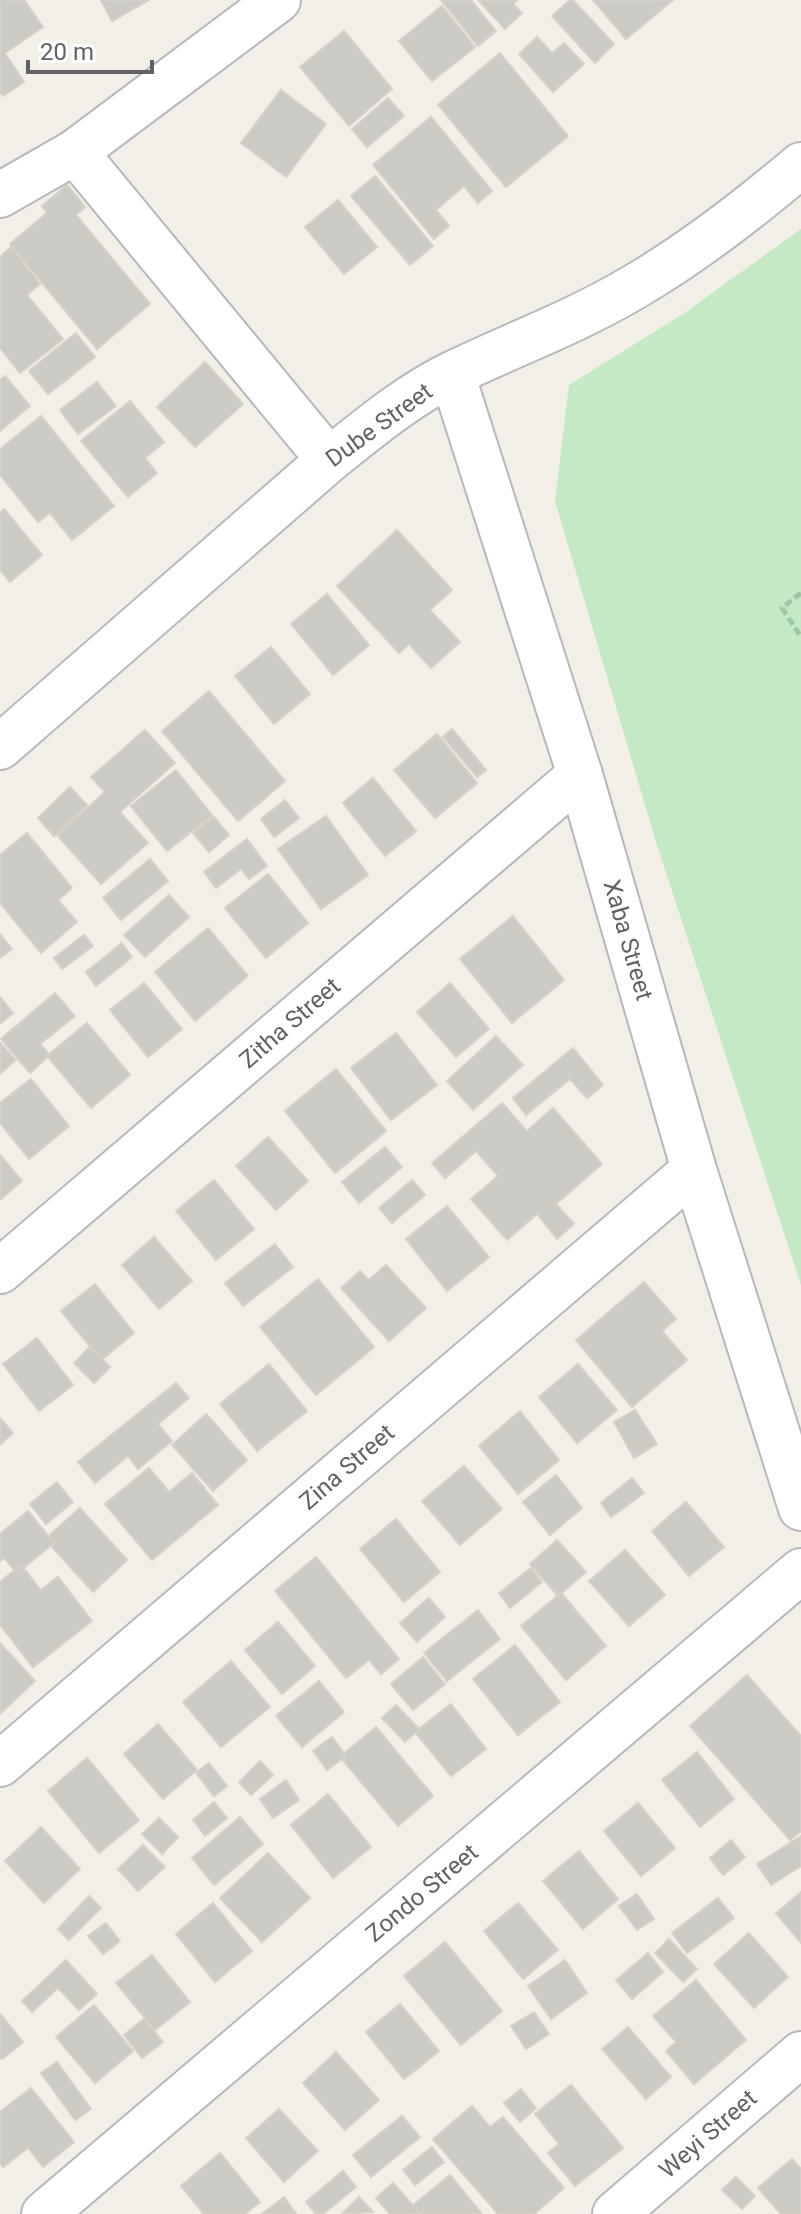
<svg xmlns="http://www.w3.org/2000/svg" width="801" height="2214" viewBox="0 0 801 2214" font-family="Roboto,sans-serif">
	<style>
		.green { fill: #c5e8c5 }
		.building { fill: #cccac5; stroke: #d6d1c6; stroke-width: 2 }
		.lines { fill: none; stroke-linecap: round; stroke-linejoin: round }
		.street-casing { stroke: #b5b8bc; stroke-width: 48 }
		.secondary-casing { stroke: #b6babf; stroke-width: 48 }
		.path { stroke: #9cc7a9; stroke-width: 5; stroke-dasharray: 8 4; stroke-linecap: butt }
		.street { stroke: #fff; stroke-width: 44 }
		.secondary { stroke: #fff; stroke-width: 44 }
		.labels { text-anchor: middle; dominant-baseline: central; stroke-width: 6; stroke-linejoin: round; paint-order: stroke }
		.street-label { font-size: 24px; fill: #5f6368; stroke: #fff }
	</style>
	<rect width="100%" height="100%" fill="#f1efe8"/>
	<path class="green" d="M801 229V1285L656 842 555 501 569 385 683 314Z"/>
	<g class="building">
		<path d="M0 0H24L43 27 5 53 24 82 3 96 0 92Z"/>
		<path d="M101 0H149L112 21Z"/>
		<path d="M441 0H471L496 31 478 46Z"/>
		<path d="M478 0H517L513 4 522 13 505 29Z"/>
		<path d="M570 0H573L614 44 595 63 552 16Z"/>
		<path d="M593 0H673L626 39Z"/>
		<path d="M442 6 475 47 432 81 399 41Z"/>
		<path d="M344 31 392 89 349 126 300 67Z"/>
		<path d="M537 37 552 53 564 43 584 64 553 92 519 54Z"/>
		<path d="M500 53 568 136 506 187 438 105Z"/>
		<path d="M281 90 326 124 286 177 241 143Z"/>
		<path d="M388 98 404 116 367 147 352 129Z"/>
		<path d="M431 117 492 191 478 203 464 186 436 210 449 226 434 239 373 165Z"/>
		<path d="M375 176 433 246 410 265 351 196Z"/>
		<path d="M67 185 85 207 76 215 150 304 97 349 10 244 47 213 42 206Z"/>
		<path d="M338 200 377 247 344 274 305 227Z"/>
		<path d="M11 247 40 284 27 295 63 339 20 373 0 348V257Z"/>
		<path d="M76 333 95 357 48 394 29 371Z"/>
		<path d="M205 362 243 404 195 447 157 407Z"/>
		<path d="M5 376 30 406 0 431V380Z"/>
		<path d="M97 382 116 406 78 434 60 410Z"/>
		<path d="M130 401 164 442 145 458 157 473 128 497 81 441Z"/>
		<path d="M41 416 114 506 72 540 50 513 38 522 0 475V449Z"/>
		<path d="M4 509 42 555 10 582 0 570V513Z"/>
		<path d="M397 530 452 590 430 610 460 642 431 668 409 644 399 653 337 586Z"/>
		<path d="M327 594 369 645 333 675 291 624Z"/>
		<path d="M271 647 310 694 274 724 235 676Z"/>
		<path d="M209 691 285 781 238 821 162 731Z"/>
		<path d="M452 729 486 770 477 777 443 737Z"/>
		<path d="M145 730 175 763 120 812 148 843 101 884 57 835 105 792 91 777Z"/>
		<path d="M437 734 477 783 435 818 394 770Z"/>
		<path d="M176 770 212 815 167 851 131 806Z"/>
		<path d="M373 778 416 831 385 856 343 803Z"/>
		<path d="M70 787 87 805 54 836 38 818Z"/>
		<path d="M285 800 299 818 274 837 261 819Z"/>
		<path d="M213 816 229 835 209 852 193 833Z"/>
		<path d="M326 816 368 875 321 909 278 849Z"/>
		<path d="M27 833 72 888 58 900 77 922 41 953 0 903V855Z"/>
		<path d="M247 839 267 866 249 879 241 869 216 888 204 872Z"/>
		<path d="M150 859 168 881 121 920 103 898Z"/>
		<path d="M268 874 308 923 266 958 225 908Z"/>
		<path d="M169 895 189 917 145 957 124 935Z"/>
		<path d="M513 916 564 980 512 1023 460 959Z"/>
		<path d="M208 928 248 976 195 1021 155 972Z"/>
		<path d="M0 934 12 949 0 958Z"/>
		<path d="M84 935 93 946 62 969 54 958Z"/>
		<path d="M122 943 132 957 96 986 86 972Z"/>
		<path d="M144 983 182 1029 148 1057 110 1010Z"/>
		<path d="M450 983 489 1029 456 1057 417 1012Z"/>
		<path d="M55 993 75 1016 40 1044 50 1055 30 1073 1 1039Z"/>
		<path d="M0 997 13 1013 0 1024Z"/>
		<path d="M87 1023 130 1075 91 1108 47 1056Z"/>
		<path d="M396 1033 437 1085 391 1120 351 1068Z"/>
		<path d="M496 1036 523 1065 473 1110 447 1081Z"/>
		<path d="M0 1043 16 1060 0 1074Z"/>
		<path d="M573 1048 603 1085 587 1098 570 1079 526 1115 513 1098Z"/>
		<path d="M336 1069 386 1131 335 1173 285 1111Z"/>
		<path d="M31 1079 69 1126 29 1159 0 1123V1103Z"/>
		<path d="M502 1103 527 1131 553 1108 602 1164 556 1204 574 1224 557 1239 537 1214 507 1240 471 1199 498 1176 476 1151 445 1178 432 1163Z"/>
		<path d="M268 1137 308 1181 276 1210 236 1166Z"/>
		<path d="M385 1147 402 1167 359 1203 342 1182Z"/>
		<path d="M0 1155 22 1181 0 1200Z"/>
		<path d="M214 1180 254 1229 216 1260 176 1211Z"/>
		<path d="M412 1180 425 1195 392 1223 379 1208Z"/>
		<path d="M447 1206 489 1257 447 1291 406 1239Z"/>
		<path d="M154 1237 192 1281 159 1309 122 1265Z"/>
		<path d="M275 1244 293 1267 243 1306 225 1283Z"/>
		<path d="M386 1265 426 1308 389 1341 341 1288 360 1271 369 1280Z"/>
		<path d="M318 1279 374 1347 316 1395 260 1327Z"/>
		<path d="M644 1282 676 1319 662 1331 687 1360 632 1407 576 1340Z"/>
		<path d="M95 1284 134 1333 101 1360 61 1311Z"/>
		<path d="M37 1338 73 1385 39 1411 3 1364Z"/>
		<path d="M90 1347 110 1367 94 1383 74 1363Z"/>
		<path d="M269 1364 307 1411 257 1451 220 1404Z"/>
		<path d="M578 1364 617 1410 577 1443 539 1397Z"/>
		<path d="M176 1383 189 1398 158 1424 172 1441 138 1469 128 1456 95 1483 78 1462Z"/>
		<path d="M635 1410 657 1444 634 1458 614 1422Z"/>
		<path d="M520 1411 559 1460 518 1494 479 1446Z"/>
		<path d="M206 1414 247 1460 213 1491 172 1445Z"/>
		<path d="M0 1418 13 1433 0 1445Z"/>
		<path d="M464 1466 502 1509 460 1545 422 1501Z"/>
		<path d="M149 1468 169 1492 192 1473 218 1505 152 1560 105 1504Z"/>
		<path d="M556 1475 582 1508 550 1535 523 1502Z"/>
		<path d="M632 1478 644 1493 611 1517 601 1503Z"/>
		<path d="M57 1482 73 1502 46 1524 30 1504Z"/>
		<path d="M686 1502 724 1547 689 1576 652 1531Z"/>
		<path d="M80 1508 127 1560 93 1592 45 1539Z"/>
		<path d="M28 1511 54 1543 17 1573 4 1558 0 1561V1534Z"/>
		<path d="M396 1519 440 1572 404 1602 360 1549Z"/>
		<path d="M557 1540 586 1572 558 1596 530 1564Z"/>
		<path d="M625 1550 665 1595 629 1626 589 1581Z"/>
		<path d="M316 1557 399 1659 381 1674 369 1660 346 1678 275 1591Z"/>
		<path d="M21 1565 41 1590 58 1577 92 1621 33 1667 0 1625V1582Z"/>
		<path d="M531 1568 542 1582 510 1608 499 1593Z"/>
		<path d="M561 1593 606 1646 566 1680 521 1626Z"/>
		<path d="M429 1598 445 1617 417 1642 400 1623Z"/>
		<path d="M478 1610 500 1639 447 1681 424 1653Z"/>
		<path d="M278 1622 315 1666 282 1694 245 1650Z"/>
		<path d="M0 1643 35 1681 0 1714Z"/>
		<path d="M515 1645 560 1702 518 1735 473 1679Z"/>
		<path d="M423 1657 445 1684 413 1710 391 1684Z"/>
		<path d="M231 1661 270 1707 221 1747 183 1702Z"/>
		<path d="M747 1675 801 1736V1831L790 1840 690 1726Z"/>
		<path d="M319 1681 344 1712 302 1747 276 1716Z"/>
		<path d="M451 1704 486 1749 451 1776 415 1732Z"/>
		<path d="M396 1705 419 1729 405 1742 382 1718Z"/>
		<path d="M158 1724 197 1770 163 1799 124 1754Z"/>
		<path d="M376 1727 433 1796 398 1826 340 1757Z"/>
		<path d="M332 1737 346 1756 327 1770 313 1751Z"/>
		<path d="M697 1752 734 1799 700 1827 662 1780Z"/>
		<path d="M87 1758 139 1820 99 1853 48 1791Z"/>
		<path d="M260 1761 273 1775 251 1795 239 1782Z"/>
		<path d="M209 1763 227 1786 214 1796 196 1773Z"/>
		<path d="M286 1780 299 1800 273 1818 260 1799Z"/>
		<path d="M328 1794 371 1847 333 1878 291 1825Z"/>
		<path d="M214 1802 227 1818 205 1836 193 1820Z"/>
		<path d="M638 1803 675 1848 641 1876 604 1831Z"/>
		<path d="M240 1817 263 1844 214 1885 192 1858Z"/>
		<path d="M159 1818 178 1837 162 1854 142 1834Z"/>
		<path d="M41 1827 80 1869 44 1903 5 1861Z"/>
		<path d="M801 1836V1866L771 1885 757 1864Z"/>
		<path d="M731 1840 745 1857 723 1875 710 1858Z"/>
		<path d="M143 1845 165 1867 138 1891 118 1869Z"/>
		<path d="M579 1851 618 1899 583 1929 543 1881Z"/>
		<path d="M268 1853 310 1898 262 1942 220 1898Z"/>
		<path d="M801 1892V1943L776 1913Z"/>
		<path d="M637 1894 654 1919 637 1930 619 1906Z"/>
		<path d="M89 1896 101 1908 69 1940 58 1929Z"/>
		<path d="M718 1898 734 1918 687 1953 672 1933Z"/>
		<path d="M213 1903 252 1951 215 1982 176 1934Z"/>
		<path d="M518 1903 558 1950 523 1979 484 1931Z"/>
		<path d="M106 1923 120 1941 103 1954 88 1936Z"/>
		<path d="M749 1933 788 1977 754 2008 714 1964Z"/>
		<path d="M669 1939 697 1969 683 1982 655 1953Z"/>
		<path d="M445 1942 502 2011 461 2045 404 1976Z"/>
		<path d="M648 1953 663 1972 632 1999 616 1980Z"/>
		<path d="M152 1955 190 2002 155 2030 116 1983Z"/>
		<path d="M66 1960 97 1994 79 2010 58 1988 32 2012 22 2001Z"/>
		<path d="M565 1960 587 1993 551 2019 528 1986Z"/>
		<path d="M696 1980 746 2040 694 2084 666 2051 676 2042 653 2016Z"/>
		<path d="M400 2004 439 2051 404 2079 366 2032Z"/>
		<path d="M94 2005 133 2051 95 2083 56 2037Z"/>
		<path d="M534 2012 549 2034 526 2049 511 2026Z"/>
		<path d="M0 2014 23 2042 2 2059 0 2058Z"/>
		<path d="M144 2019 163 2042 142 2058 124 2035Z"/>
		<path d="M628 2027 671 2077 646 2099 602 2049Z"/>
		<path d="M336 2052 379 2100 345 2130 303 2083Z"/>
		<path d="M57 2062 91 2109 75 2120 41 2073Z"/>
		<path d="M571 2085 623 2148 575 2186 548 2153 559 2144 535 2114Z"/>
		<path d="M31 2088 74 2142 43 2167 28 2148 3 2167 0 2163V2112Z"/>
		<path d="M521 2089 536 2108 520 2122 504 2103Z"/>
		<path d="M472 2106 490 2127 503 2117 564 2188 534 2214H498L433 2139Z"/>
		<path d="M279 2109 318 2151 284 2182 246 2138Z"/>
		<path d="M402 2116 420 2137 371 2177 353 2155Z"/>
		<path d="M432 2147 444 2162 415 2185 403 2170Z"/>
		<path d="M220 2153 260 2202 245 2214H204L181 2186Z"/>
		<path d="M792 2159 801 2169V2214H781L758 2188Z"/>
		<path d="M343 2171 356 2187 323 2214H316L306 2202Z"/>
		<path d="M450 2175 482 2214H419L412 2206Z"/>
		<path d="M736 2177 755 2196 742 2209 722 2190Z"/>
		<path d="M393 2183 421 2214H390L376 2198Z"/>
		<path d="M284 2197 296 2214H262Z"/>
		<path d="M359 2197 373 2212 342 2214Z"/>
	</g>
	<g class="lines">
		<defs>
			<g id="street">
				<path d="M75 152 329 460"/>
				<path d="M0 195 75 152 278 0"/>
				<path d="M452 374 580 775 694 1170 801 1508"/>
				<path d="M0 1271 580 775"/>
				<path d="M0 1764 694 1170"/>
				<path d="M44 2214 801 1571"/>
				<path d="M615 2214 801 2054"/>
			</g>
			<path id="secondary" d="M0 747 329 460C368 429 408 395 454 373 514 344 577 321 634 287 694 252 749 209 801 165"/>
		</defs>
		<use href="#street" class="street-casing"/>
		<use href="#secondary" class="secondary-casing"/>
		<path class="path" d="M801 593 782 608 801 637"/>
		<use href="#street" class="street"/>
		<use href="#secondary" class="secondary"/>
	</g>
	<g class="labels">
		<g class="street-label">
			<text transform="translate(379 425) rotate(-36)">Dube Street</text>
			<text transform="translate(628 940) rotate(74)">Xaba Street</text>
			<text transform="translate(290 1023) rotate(-41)">Zitha Street</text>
			<text transform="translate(347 1467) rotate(-41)">Zina Street</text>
			<text transform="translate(422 1893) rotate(-40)">Zondo Street</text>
			<text transform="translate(708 2134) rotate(-41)">Weyi Street</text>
		</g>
	</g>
	<path d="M28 60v12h124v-12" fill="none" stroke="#5f6368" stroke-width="4"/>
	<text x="40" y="60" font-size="24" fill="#5f6368" stroke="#ffffff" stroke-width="6" paint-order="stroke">20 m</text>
</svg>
